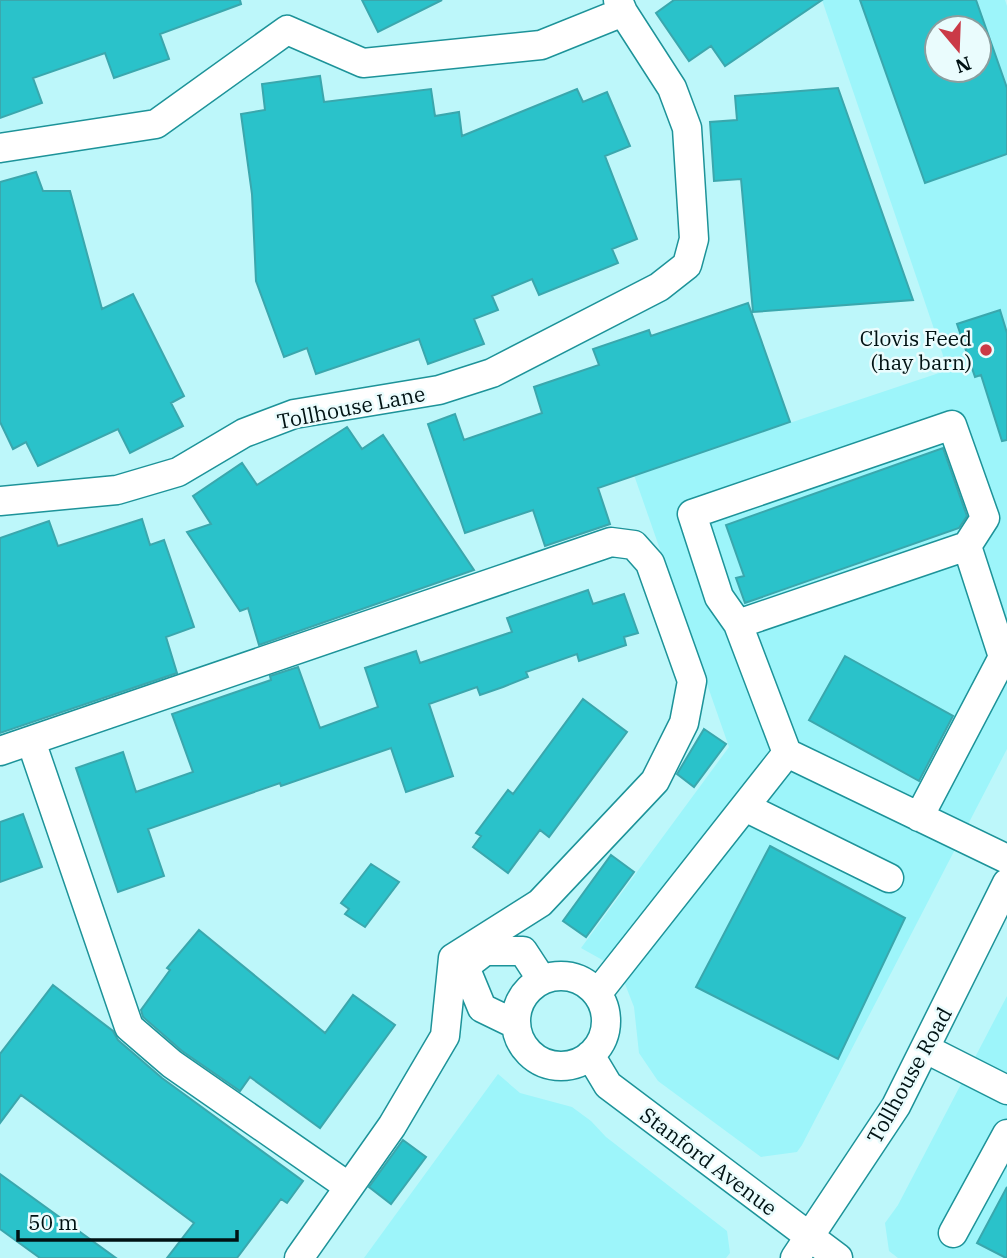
<svg xmlns="http://www.w3.org/2000/svg" width="1007" height="1258" viewBox="0 0 1007 1258" font-family="'IBM Plex Serif',serif">
	<rect width="100%" height="100%" fill="#bdf7fa"/>
	<path fill="#9df5fa" fill-rule="evenodd" d="M 822,0 L 1005,0 L 1007,6 L 1007,749 L 802,1145 L 797,1152 L 761,1157 L 658,1081 L 639,1053 L 634,1007 L 625,984 L 606,962 L 581,948 L 729,747 L 634,475 L 948,370 ZM 937,28 L 979,28 L 979,70 L 937,70 Z
		M 1007,996 L 1007,1258 L 898,1258 L 889,1251 L 885,1223 L 898,1205 Z
		M 498,1074 L 520,1093 L 572,1107 L 591,1121 L 606,1137 L 727,1231 L 730,1253 L 726,1258 L 364,1258 Z"/>
	<path fill="#2ac2ca" stroke="#3aa7ad" stroke-width="2" fill-rule="evenodd" d="M 0,0 L 240,0 L 241,4 L 160,34 L 169,59 L 114,78 L 105,53 L 33,78 L 42,103 L 0,118 Z
		M 362,0 L 442,0 L 378,32 Z
		M 674,0 L 822,0 L 725,66 L 711,46 L 689,61 L 656,13 Z
		M 860,0 L 976,0 L 1007,88 L 1007,154 L 925,183 ZM 937,28 L 979,28 L 979,70 L 937,70 Z
		M 320,76 L 324,102 L 431,89 L 435,116 L 459,112 L 462,136 L 577,89 L 583,102 L 607,92 L 630,146 L 605,156 L 637,239 L 612,249 L 618,263 L 539,295 L 532,279 L 492,296 L 498,310 L 474,319 L 484,344 L 428,364 L 419,339 L 316,374 L 307,348 L 284,357 L 256,281 L 252,194 L 241,114 L 265,110 L 262,84 Z
		M 838,88 L 913,300 L 753,312 L 741,179 L 714,181 L 710,122 L 737,120 L 735,96 Z
		M 36,172 L 43,191 L 70,191 L 102,309 L 133,294 L 184,396 L 171,403 L 183,426 L 130,453 L 118,429 L 38,466 L 26,442 L 13,449 L 0,422 L 0,182 Z
		M 748,303 L 790,422 L 598,488 L 610,524 L 545,546 L 533,510 L 465,533 L 428,424 L 455,414 L 464,440 L 542,413 L 534,387 L 599,365 L 593,349 L 649,330 L 651,336 Z
		M 1000,310 L 1007,333 L 1007,440 L 1002,441 L 981,375 L 975,377 L 957,324 Z
		M 347,427 L 362,449 L 383,435 L 474,570 L 259,645 L 248,608 L 240,611 L 187,532 L 211,524 L 193,496 L 242,463 L 257,485 Z
		M 943,448 L 967,516 L 959,528 L 745,603 L 736,578 L 744,576 L 726,525 Z
		M 142,519 L 150,545 L 164,540 L 194,627 L 166,637 L 177,673 L 0,733 L 0,538 L 49,521 L 58,546 Z
		M 588,590 L 593,604 L 624,594 L 638,633 L 624,637 L 626,645 L 579,661 L 577,654 L 526,672 L 528,677 L 503,687 L 480,695 L 477,687 L 429,704 L 453,776 L 406,792 L 391,748 L 281,786 L 280,783 L 148,829 L 164,876 L 118,892 L 76,768 L 123,752 L 136,792 L 193,772 L 172,714 L 271,680 L 270,676 L 298,667 L 320,728 L 378,707 L 365,668 L 416,651 L 420,663 L 512,632 L 507,618 Z
		M 845,656 L 953,716 L 919,781 L 809,720 Z
		M 583,699 L 627,732 L 549,837 L 540,830 L 508,873 L 473,847 L 481,836 L 476,833 L 508,790 L 513,794 Z
		M 704,729 L 726,744 L 694,787 L 677,774 Z
		M 23,814 L 42,867 L 0,882 L 0,822 Z
		M 770,846 L 905,918 L 838,1059 L 696,987 Z
		M 611,855 L 634,872 L 586,937 L 563,921 Z
		M 371,864 L 399,882 L 365,927 L 345,914 L 349,909 L 341,903 Z
		M 199,930 L 325,1033 L 353,995 L 395,1025 L 320,1128 L 250,1077 L 240,1091 L 182,1051 L 143,1017 L 141,1010 L 170,970 L 167,968 Z
		M 53,985 L 113,1031 L 118,1040 L 162,1078 L 303,1181 L 287,1203 L 281,1199 L 237,1258 L 167,1258 L 194,1223 L 21,1095 L 0,1123 L 0,1054 Z
		M 403,1140 L 426,1157 L 391,1204 L 369,1187 Z
		M 0,1174 L 116,1258 L 40,1258 L 0,1229 Z
		M 1007,1187 L 1007,1258 L 1006,1258 L 977,1243 Z"/>
	<g fill="none" stroke-linecap="round" stroke-linejoin="round">
		<g stroke="#1d9399" stroke-width="31">
			<path id="minor" d="M 0,148 L 156,124 L 287,30 L 363,63 L 541,45 L 623,12
				M 0,501 L 117,490 L 178,472 L 244,433 L 294,414 L 439,390 L 492,373 L 659,287 L 687,265 L 694,239 L 687,128 L 672,88 L 623,12 L 618,0
				M 738,624 L 719,597 L 692,514 L 952,425 L 985,518 L 967,546
				M 31,741 L 129,1027 L 172,1064 L 349,1187
				M 0,751 L 611,542 L 634,545 L 650,563 L 692,681 L 684,723 L 655,781 L 540,903 L 453,958
				M 745,807 L 889,878
				M 919,817 L 1003,657 L 967,546 L 738,624 L 787,753 L 1007,859
				M 467,965 L 485,951 L 523,951 L 542,980
				M516 1021a45 45 0 1 1 90 0a45 45 0 1 1-90 0Z
				M 597,994 L 787,753
				M 926,1049 L 1007,1090
				M 590,1055 L 608,1085 L 838,1258
				M 953,1233 L 1007,1134
				M 299,1258 L 392,1126 L 445,1036 L 453,958 L 465,967 L 482,1008 L 515,1024
				M 795,1258 L 896,1106 L 1007,883"/>
		</g>
		<use href="#minor" stroke="#fff" stroke-width="28"/>
	</g>
	<circle fill="#ca3a47" stroke="#eafcfd" stroke-width="2.5" cx="986" cy="350" r="7"/>
	<g text-anchor="middle" dominant-baseline="central" stroke-width="5" stroke-linejoin="round" paint-order="stroke">
		<g font-size="21" fill="#001213" stroke="#eafcfd" text-anchor="end">
			<text x="972" y="338">Clovis Feed<tspan x="972" dy="24">(hay barn)</tspan></text>
		</g>
		<g font-size="21" fill="#001213" stroke="#eafcfd">
			<text transform="translate(351 407) rotate(-11)">Tollhouse Lane</text>
			<text transform="translate(909 1075) rotate(-61)">Tollhouse Road</text>
			<text transform="translate(709 1161) rotate(37)">Stanford Avenue</text>
		</g>
	</g>
	<g transform="translate(958 49) rotate(161)"><circle r="33" fill="#eafcfd" stroke="#8c9e9f" stroke-width="2"/>
	<path d="M0-5L12 26L0 18L-12 26Z" fill="#ca3a47"/>
	<text y="-10" font-size="19" font-weight="bold" text-anchor="middle" fill="#001213">N</text>
	</g>
	<path d="M18 1230v10h219v-10" fill="none" stroke="#001213" stroke-width="3.5"/>
	<text x="28" y="1230" font-size="21" fill="#001213" stroke="#eafcfd" stroke-width="5" paint-order="stroke">50 m</text>
</svg>
